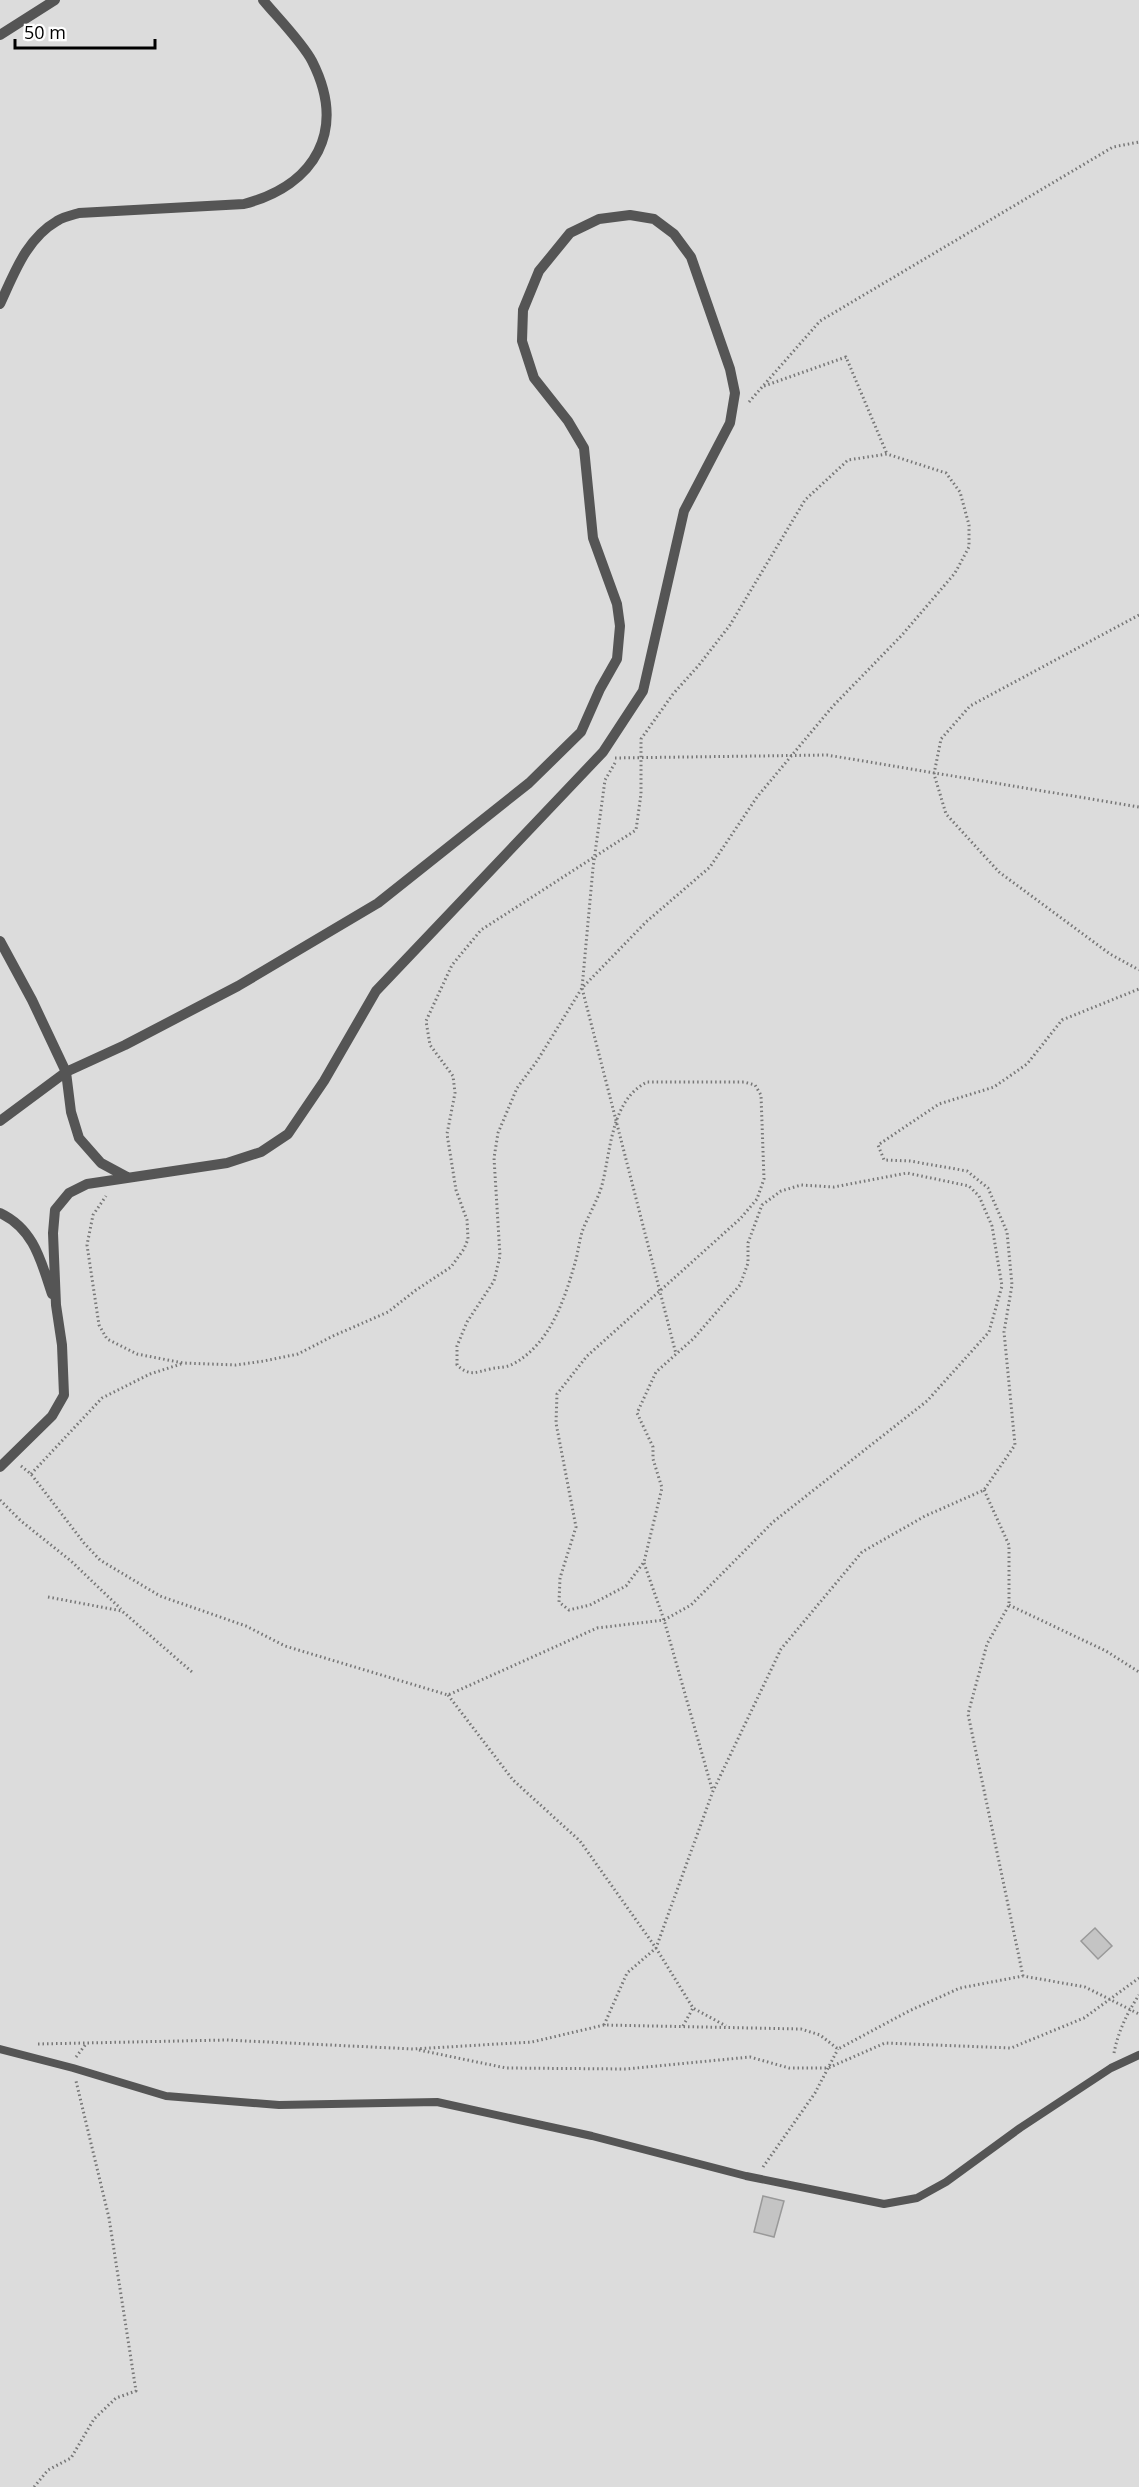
<svg xmlns="http://www.w3.org/2000/svg" width="1139" height="2487" viewBox="0 0 1139 2487" font-family="'Open Sans',sans-serif">
	<rect width="100%" height="100%" fill="#fff"/>
	<path fill="#dcdcdc" d="M 0,0 L 1139,0 L 1139,2487 L 0,2487 Z"/>
	<path fill="#c4c4c4" stroke="#999" stroke-width="1.5" d="M 1095,1928 L 1112,1946 L 1098,1959 L 1081,1941 Z
		M 763,2196 L 784,2201 L 774,2237 L 754,2232 Z"/>
	<g fill="none" stroke-linecap="round" stroke-linejoin="round">
		<path stroke="#777" stroke-width="3" stroke-dasharray="1.5 3" stroke-linecap="butt" d="M 764,386 L 846,357 L 887,454
			M 749,402 L 820,321 L 1113,147 L 1139,142
			M 1139,615 L 970,706 L 941,739 L 934,774 L 946,814 L 999,872 L 1110,954 L 1139,970
			M 615,758 L 827,755 L 1139,807
			M 615,763 L 605,780 L 593,868 L 582,988 L 676,1354
			M 21,1466 L 31,1474 L 84,1543 L 100,1560 L 160,1596 L 246,1626 L 285,1646 L 448,1695 L 597,1628 L 664,1620 L 691,1605 L 773,1522 L 927,1401 L 989,1332 L 1002,1286 L 992,1226 L 979,1196 L 969,1186 L 907,1173 L 834,1187 L 801,1185 L 781,1191 L 762,1205 L 748,1243 L 748,1263 L 740,1285 L 694,1338 L 656,1372 L 637,1413 L 653,1447 L 653,1459 L 662,1488 L 644,1562 L 626,1586 L 590,1605 L 569,1610 L 559,1602 L 560,1578 L 576,1527 L 556,1423 L 557,1394 L 587,1356 L 740,1219 L 757,1199 L 764,1179 L 761,1095 L 755,1085 L 744,1082 L 647,1082 C 612,1100 611,1147 603,1181 C 599,1199 588,1215 582,1232 C 579,1242 578,1253 575,1263 C 564,1301 550,1344 513,1364 C 506,1368 498,1367 490,1369 C 476,1372 470,1377 457,1365 L 457,1346 L 467,1322 L 494,1281 L 500,1256 L 494,1158 L 498,1133 L 517,1088 L 537,1061 L 582,988 L 646,922 L 710,867 L 757,797 L 833,706 L 902,635 L 955,573 L 969,547 L 969,525 L 960,492 L 946,473 L 887,454 L 848,460 L 805,500 L 730,625 L 699,665 L 673,694 L 641,739 L 641,794 L 636,830 L 481,930 L 452,965 L 426,1021 L 430,1045 L 453,1076 L 455,1093 L 447,1134 L 456,1190 L 467,1220 L 468,1239 L 464,1249 L 451,1267 L 416,1290 L 388,1312 L 333,1336 L 298,1354 L 264,1361 L 236,1365 L 183,1363 L 137,1354 L 107,1339 L 99,1325 L 87,1245 L 93,1215 L 106,1196
			M 31,1474 L 102,1398 L 150,1374 L 181,1364
			M 984,1490 L 1009,1545 L 1009,1605 L 987,1644 L 968,1714 L 1023,1976
			M 0,1500 L 21,1521 L 71,1561 L 121,1609
			M 644,1563 L 664,1620 L 712,1789
			M 48,1597 L 122,1611 L 192,1672
			M 1009,1605 L 1106,1651 L 1139,1672
			M 448,1695 L 513,1780 L 580,1841 L 656,1948 L 693,2008 L 726,2026
			M 604,2025 L 627,1973 L 656,1948 L 713,1791 L 781,1649 L 862,1552 L 925,1516 L 984,1490 L 1015,1445 L 1004,1332 L 1012,1285 L 1007,1232 L 988,1188 L 967,1171 L 910,1161 L 884,1160 L 878,1145 L 939,1104 L 994,1087 L 1027,1064 L 1062,1020 L 1139,989
			M 683,2026 L 693,2008
			M 38,2044 L 226,2040 L 413,2049 L 532,2042 L 604,2025 L 801,2029 L 820,2035 L 838,2049 L 909,2011 L 960,1988 L 1023,1976 L 1085,1987 L 1139,2014
			M 419,2050 L 506,2068 L 626,2069 L 750,2057 L 789,2068 L 828,2068 L 885,2043 L 1011,2048 L 1084,2018 L 1139,1978
			M 1114,2053 C 1118,2032 1127,2013 1139,1995
			M 76,2057 L 86,2044
			M 763,2167 L 815,2093 L 838,2049
			M 34,2487 L 48,2470 L 71,2458 L 94,2419 L 116,2398 L 136,2391 L 109,2218 L 76,2081"/>
		<path stroke="#555" stroke-width="8" d="M 0,2049 L 73,2068 L 166,2096 L 279,2105 L 437,2102 L 592,2136 L 746,2176 L 884,2204 L 917,2198 L 946,2182 L 1020,2128 L 1111,2068 L 1139,2055"/>
		<path stroke="#555" stroke-width="10" d="M 0,35 L 55,0
			M 0,304 C 14,274 26,239 57,221 C 63,217 72,215 79,213 L 244,204 C 316,185 347,130 312,61 C 302,42 277,17 263,0
			M 0,941 L 32,1000 L 66,1072 L 71,1112 L 79,1138 L 101,1163 L 127,1177
			M 0,1121 L 66,1072 L 125,1045 L 238,986 L 378,903 L 529,783 L 581,732 L 600,689 L 617,659 L 620,626 L 617,604 L 593,538 L 584,448 L 568,421 L 534,378 L 522,341 L 523,310 L 539,271 L 570,233 L 599,219 L 630,215 L 654,219 L 674,234 L 691,257 L 730,369 L 735,393 L 730,423 L 684,511 L 643,691 L 603,752 L 376,991 L 324,1081 L 288,1134 L 261,1152 L 227,1163 L 87,1184 L 69,1193 L 55,1210 L 53,1233 L 56,1305 L 62,1345 L 64,1395 L 52,1416 L 0,1467
			M 0,1213 C 34,1229 41,1261 52,1294"/>
	</g>
	<path d="M15 39v9h140v-9" fill="none" stroke="#000000" stroke-width="3"/>
	<text x="24" y="39" font-size="18" fill="#000000" stroke="#ffffff" stroke-width="4.5" paint-order="stroke">50 m</text>
</svg>
